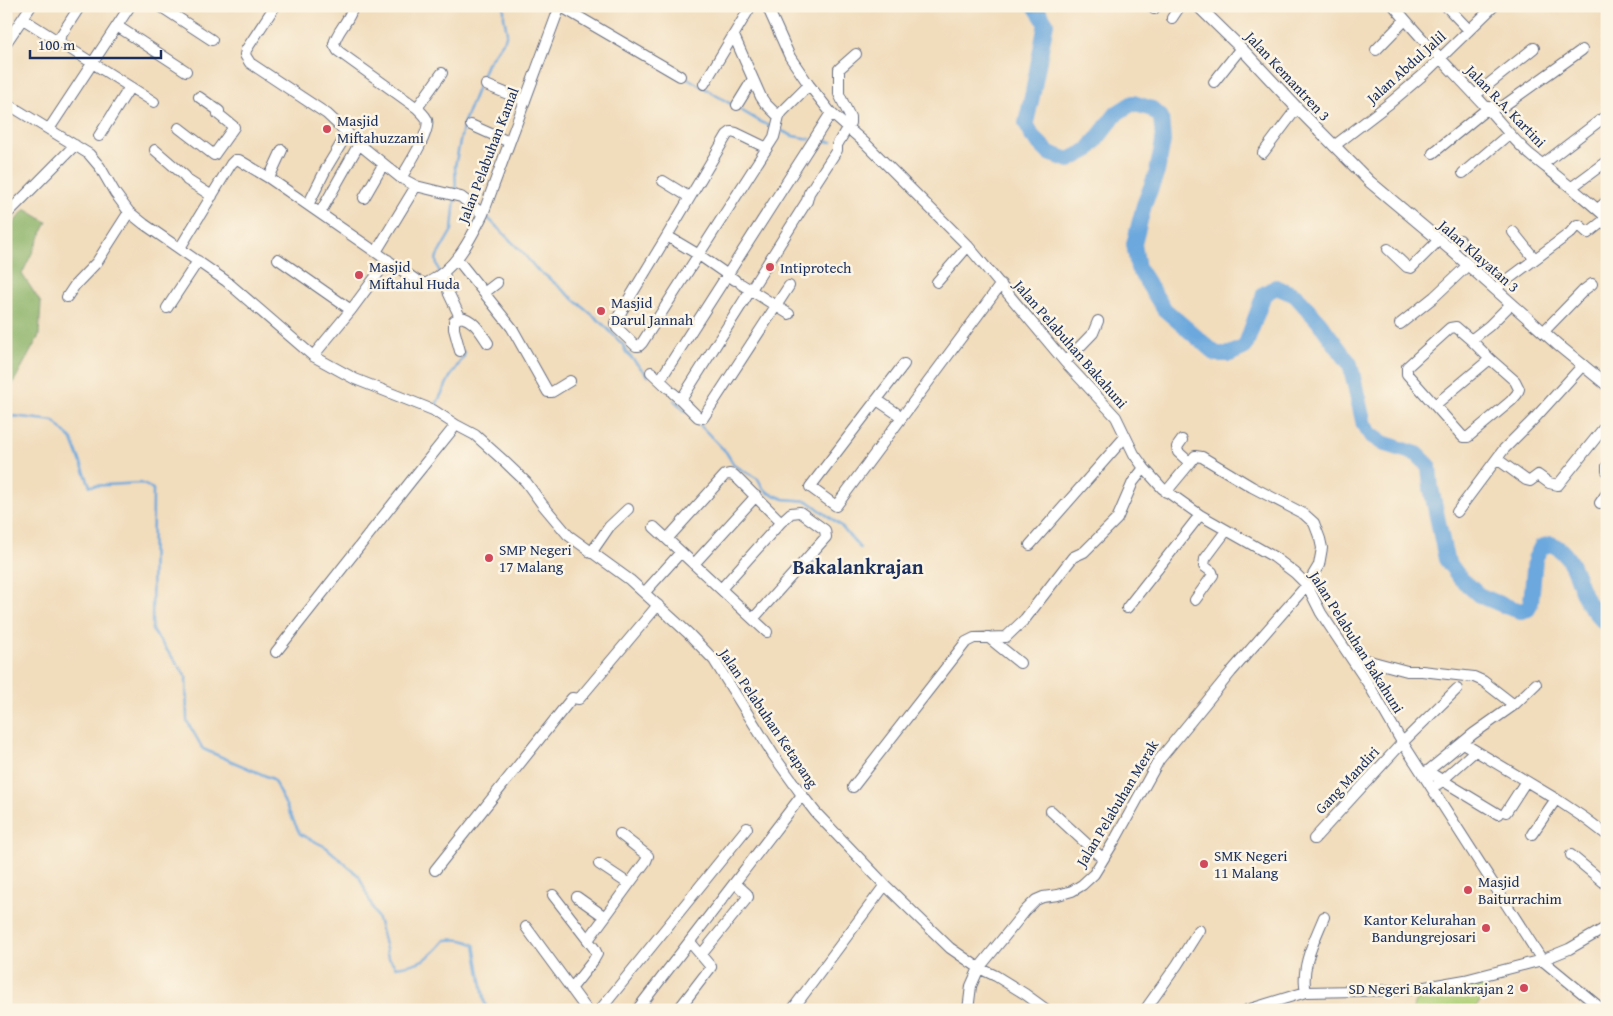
<svg xmlns="http://www.w3.org/2000/svg" width="1613" height="1016" viewBox="0 0 1613 1016" font-family="'Gentium Book Plus',serif">
	<rect width="100%" height="100%" fill="#fcf5e5"/>
	<filter id="ink" filterUnits="userSpaceOnUse"><feTurbulence type="fractalNoise" baseFrequency=".02" numOctaves="2"/><feDisplacementMap in="SourceGraphic" scale="10" xChannelSelector="R" yChannelSelector="G"/><feConvolveMatrix kernelMatrix="1 2 1 2 8 2 1 2 1" color-interpolation-filters="sRGB"/></filter>
	<filter id="wash" filterUnits="userSpaceOnUse"><feTurbulence type="fractalNoise" baseFrequency=".0096" numOctaves="4" result="noise"/><feDisplacementMap in="SourceGraphic" scale="20" xChannelSelector="R" yChannelSelector="G"/><feGaussianBlur stdDeviation="1.12" result="paint"/><feColorMatrix in="noise" values="0 0 0 0 0 0 0 0 0 0 0 0 0 0 0 0 0 1.4 0 .05"/><feComposite in="paint" operator="in"/></filter>
	<g filter="url(#wash)">
		<rect width="100%" height="100%" fill="#f1dcbb"/>
		<path fill="#afcf76" stroke="#657f6a" d="M 1482,982 L 1485,994 L 1474,1010 L 1412,1010 L 1420,994 Z"/>
		<path fill="#8bb267" stroke="#537062" d="M 25,209 L 47,222 L 22,274 L 41,303 L 39,336 L 6,396 L 6,232 Z"/>
		<g fill="none" stroke-linecap="round" stroke-linejoin="round">
			<path stroke="#6ca8dd" stroke-width="2.5" d="M 684,76 L 759,121 L 773,128
				M 782,131 L 793,136 L 810,139
				M 818,140 L 832,142
				M 456,192 L 455,166 L 464,122 L 487,64 L 505,39 L 507,32 L 504,17 L 504,6
				M 486,216 L 522,252 L 539,272 L 545,275 L 601,322 L 623,345 L 626,352 L 648,376
				M 439,271 L 436,261 L 437,256 L 452,230 L 455,197
				M 674,400 L 686,412
				M 436,405 L 450,377 L 464,356 L 464,352
				M 694,419 L 726,452 L 734,465 L 758,479 L 763,488 L 769,493 L 784,499 L 808,501 L 840,525 L 860,548
				M 6,423 L 13,416 L 54,421 L 72,440 L 90,486 L 141,483 L 153,489 L 152,630 L 186,676 L 187,721 L 203,749 L 273,779 L 300,834 L 326,847 L 359,876 L 379,922 L 388,957 L 396,967 C 420,964 430,959 445,940 C 457,939 465,939 475,945 L 486,1010"/>
			<path stroke="#6ca8dd" stroke-width="16" d="M 1035,6 L 1046,23 L 1033,92 L 1026,123 L 1032,136 L 1049,153 L 1069,160 L 1088,150 L 1117,113 L 1133,103 L 1152,109 L 1161,117 L 1163,141 L 1157,172 L 1144,205 L 1134,244 L 1138,268 L 1164,309 L 1216,354 L 1230,354 L 1245,347 L 1264,294 L 1276,287 L 1295,295 L 1319,322 L 1350,364 L 1364,425 L 1371,435 L 1383,443 L 1417,454 L 1429,466 L 1431,488 L 1446,559 L 1460,578 L 1479,595 L 1505,606 L 1521,611 L 1528,609 L 1531,602 L 1535,559 L 1541,547 L 1551,544 C 1575,554 1576,584 1589,605 C 1594,612 1601,619 1607,625"/>
		</g>
	</g>
	<g filter="url(#ink)">
		<g fill="none" stroke-linecap="round" stroke-linejoin="round">
			<g stroke="#666c7f" stroke-width="12">
				<path id="minor" d="M 160,6 L 212,40
					M 275,6 L 246,50 L 245,55 L 250,63 L 327,114 L 359,144 L 401,178 L 416,186 L 461,197 L 483,214
					M 353,6 C 350,21 337,30 334,44 L 338,51 L 417,108 C 420,111 426,116 427,120 C 431,131 407,168 401,178
					M 560,6 L 680,76
					M 767,6 L 790,57 L 809,85 L 831,113 L 865,143 L 968,246 L 1065,362 L 1116,417 L 1134,454 L 1144,468 L 1162,488 L 1200,515 L 1274,557 L 1295,573 L 1307,585 L 1321,613 L 1369,685 L 1399,737 L 1542,960 L 1603,1010
					M 1394,6 C 1422,41 1454,72 1484,105 C 1501,122 1514,142 1533,157 C 1558,177 1583,196 1607,218
					M 1446,6 L 1469,30
					M 1154,9 L 1156,6
					M 1172,18 L 1180,6
					M 23,19 L 154,102
					M 117,26 L 186,71
					M 734,36 L 761,97 L 765,103 L 779,117
					M 58,40 L 80,6
					M 6,43 L 31,6
					M 1376,50 L 1405,20
					M 1214,82 L 1241,48
					M 704,84 L 751,6
					M 486,85 L 525,101
					M 1475,95 L 1534,48
					M 6,103 L 89,154 L 100,167 L 115,193 L 129,212 L 144,224 L 226,281 L 313,356 L 355,379 L 433,410 L 456,425 L 475,435 L 504,461 L 526,482 L 542,504 L 568,535 L 630,580 L 688,633 L 714,660 L 774,756 L 802,795 L 816,813 L 885,885 L 950,948 L 979,968 L 996,976 L 1025,994 L 1047,1010
					M 737,105 L 753,79
					M 417,108 L 442,73
					M 471,125 L 509,142
					M 179,128 L 214,155 L 234,127 L 218,114 L 219,111 L 199,97
					M 49,129 L 130,6
					M 99,136 L 130,87
					M 1334,146 L 1390,103 L 1423,75 L 1494,6
					M 155,150 L 185,176 L 187,180 L 212,196
					M 1263,153 L 1297,108
					M 1433,153 L 1488,108 L 1494,106 L 1502,107 L 1582,50
					M 1543,164 L 1607,115
					M 1463,173 L 1509,134
					M 269,178 L 282,150
					M 663,181 L 689,197
					M 1572,187 L 1607,161
					M 364,198 L 383,165
					M 308,205 L 327,167 L 347,134
					M 1598,209 L 1607,201
					M 320,213 L 359,144
					M 6,215 L 75,145
					M 1513,232 L 1534,258
					M 667,236 L 618,317 L 615,323 L 617,328 L 636,346 L 639,346 L 642,343 L 774,137 L 779,117 L 782,112 L 809,85
					M 180,248 L 231,164 L 235,160 L 239,160 L 269,178 L 416,280 L 425,284 C 455,270 469,242 483,214 L 560,6
					M 1388,249 L 1407,267 L 1411,268 L 1439,240
					M 1450,249 L 1460,240
					M 376,252 L 416,186
					M 278,259 L 351,310
					M 457,259 L 512,328 L 548,392 L 552,392 L 570,381
					M 444,273 L 449,294 L 460,317 C 474,319 481,333 488,343
					M 735,280 L 699,255 L 667,236 L 727,135 L 731,132 L 736,133 L 767,148
					M 937,282 L 968,246
					M 789,286 L 776,306 L 789,314
					M 1495,289 L 1570,233 L 1577,225 L 1579,225 L 1588,233 L 1607,218
					M 484,293 L 497,283
					M 67,297 L 75,285 L 97,262 L 129,212
					M 167,308 L 198,261
					M 1400,324 L 1434,297 L 1468,265
					M 1547,328 L 1584,290 L 1592,284
					M 1471,340 L 1490,359 L 1515,381 L 1519,389 L 1517,394 L 1511,401 L 1468,437 L 1463,437 L 1407,374 L 1407,367 L 1450,328 L 1456,327 L 1471,340 L 1489,326 L 1511,304
					M 460,351 L 454,329 L 454,321 L 460,317
					M 313,356 L 351,310 L 388,260
					M 1065,362 L 1093,333 L 1098,321
					M 904,364 L 810,487 L 836,506 L 1001,284
					M 651,372 L 668,388
					M 660,380 L 831,113
					M 673,393 L 681,400 L 807,201 L 809,193 L 837,150 L 837,145 L 850,123 L 850,117 L 839,94 L 839,69 L 856,54
					M 681,400 L 698,417 L 703,418 L 776,306 L 741,284
					M 877,400 L 902,417
					M 1435,405 L 1490,359
					M 1497,459 L 1526,480 L 1530,481 L 1538,475 L 1549,483 L 1558,485 L 1607,424
					M 1607,466 L 1607,471
					M 1166,492 L 1190,463 L 1178,452 L 1177,447 L 1182,440
					M 1600,503 L 1607,493
					M 1457,512 L 1504,449 L 1534,419 L 1583,365
					M 654,527 L 767,632
					M 667,539 L 725,475 L 729,474 L 734,475 L 781,522 L 791,513 L 800,512 L 825,530 L 826,537 L 753,619
					M 1030,545 L 1125,437
					M 591,553 L 609,527 L 628,509
					M 694,564 L 756,496
					M 721,589 L 781,522
					M 645,592 L 681,552
					M 1195,600 L 1213,575 L 1212,572 L 1204,566 L 1205,559 L 1226,531
					M 1127,608 L 1200,515
					M 988,637 L 1020,663
					M 276,652 L 411,481 L 456,425
					M 1351,656 L 1407,671 L 1422,671 L 1474,677 L 1483,681 L 1514,705
					M 1466,745 L 1556,799 L 1586,819 L 1607,835
					M 1427,771 L 1498,814
					M 1423,775 L 1473,734 L 1514,705 L 1536,684
					M 1438,784 L 1475,751
					M 853,787 L 966,642 L 974,638 L 1006,637 L 1025,619 L 1073,557 L 1084,552 L 1117,519 L 1133,482 L 1144,468
					M 1051,811 L 1103,859
					M 1506,812 L 1526,781
					M 1532,834 L 1556,799
					M 1314,839 L 1403,742 L 1457,689
					M 1571,855 L 1607,885
					M 599,864 L 629,884
					M 435,870 L 572,698 L 579,699 L 658,605
					M 553,895 L 594,948 L 597,954 L 593,961 L 571,989
					M 577,897 L 605,917
					M 526,927 L 587,1010
					M 588,940 L 646,861 L 648,856 L 620,834
					M 701,955 L 748,897 L 747,894 L 735,883
					M 1306,992 C 1300,967 1315,939 1324,917
					M 600,1010 L 747,828
					M 637,1010 L 802,795
					M 678,1010 L 711,967 L 690,942
					M 792,1010 L 885,885
					M 968,1010 L 971,986 L 979,968 L 1026,910 L 1036,900 L 1043,897 L 1058,895 L 1072,891 L 1082,885 L 1094,874 L 1116,838 L 1159,760 L 1231,672 L 1307,585 L 1319,565 L 1322,548 L 1320,539 L 1314,523 L 1304,514 L 1252,487 L 1202,457 L 1195,456 L 1190,463
					M 1145,1010 L 1177,965 L 1199,930
					M 1247,1010 L 1306,992 L 1408,990 L 1465,980 L 1542,960 L 1569,949 L 1607,927"/>
			</g>
			<g stroke="#666c7f" stroke-width="13">
				<path id="tertiary" d="M 1198,6 L 1241,48 L 1297,108 L 1370,182 L 1450,249 L 1558,345 L 1607,385"/>
			</g>
			<use href="#minor" stroke="#fff" stroke-width="10"/>
			<use href="#tertiary" stroke="#fff" stroke-width="11"/>
		</g>
	</g>
	<g fill="#d1495b" stroke="#fcf5e5" stroke-width="2">
		<circle cx="327" cy="129" r="5"/>
		<circle cx="770" cy="267" r="5"/>
		<circle cx="359" cy="275" r="5"/>
		<circle cx="601" cy="311" r="5"/>
		<circle cx="489" cy="558" r="5"/>
		<circle cx="1204" cy="864" r="5"/>
		<circle cx="1468" cy="890" r="5"/>
		<circle cx="1486" cy="928" r="5"/>
		<circle cx="1524" cy="988" r="5"/>
	</g>
	<g text-anchor="middle" dominant-baseline="central" stroke-width="5" stroke-linejoin="round" paint-order="stroke">
		<g font-size="15" fill="#1b2f5e" stroke="#fcf5e5">
			<text transform="translate(1406 67) rotate(-42)">Jalan Abdul Jalil</text>
			<text transform="translate(1288 76) rotate(47)">Jalan Kemantren 3</text>
			<text transform="translate(1506 106) rotate(46)">Jalan R.A. Kartini</text>
			<text transform="translate(488 155) rotate(-69)">Jalan Pelabuhan Kamal</text>
			<text transform="translate(1479 256) rotate(41)">Jalan Klayatan 3</text>
			<text transform="translate(1071 344) rotate(49)">Jalan Pelabuhan Bakahuni</text>
			<text transform="translate(1357 642) rotate(58)">Jalan Pelabuhan Bakahuni</text>
			<text transform="translate(769 718) rotate(56)">Jalan Pelabuhan Ketapang</text>
			<text transform="translate(1347 780) rotate(-47)">Gang Mandiri</text>
			<text transform="translate(1117 803) rotate(-59)">Jalan Pelabuhan Merak</text>
		</g>
		<g font-size="15" fill="#1b2f5e" stroke="#fcf5e5" text-anchor="start">
			<text x="337" y="120">Masjid<tspan x="337" dy="17">Miftahuzzami</tspan></text>
			<text x="369" y="266">Masjid<tspan x="369" dy="17">Miftahul Huda</tspan></text>
			<text x="780" y="267">Intiprotech</text>
			<text x="611" y="302">Masjid<tspan x="611" dy="17">Darul Jannah</tspan></text>
			<text x="499" y="549">SMP Negeri<tspan x="499" dy="17">17 Malang</tspan></text>
			<text x="1214" y="855">SMK Negeri<tspan x="1214" dy="17">11 Malang</tspan></text>
			<text x="1478" y="881">Masjid<tspan x="1478" dy="17">Baiturrachim</tspan></text>
			<text x="1476" y="919" text-anchor="end">Kantor Kelurahan<tspan x="1476" dy="17">Bandungrejosari</tspan></text>
			<text x="1514" y="988" text-anchor="end">SD Negeri Bakalankrajan 2</text>
		</g>
		<g font-size="20" font-weight="bold" fill="#1b2f5e" stroke="#fcf5e5">
			<text x="858" y="566">Bakalankrajan</text>
		</g>
	</g>
	<rect width="1613" height="1016" fill="none" stroke="#fcf5e5" stroke-width="25"/>
	<path d="M30 50v8h131v-8" fill="none" stroke="#1b2f5e" stroke-width="2.5"/>
	<text x="38" y="50" font-size="15" fill="#1b2f5e" stroke="#fcf5e5" stroke-width="4" paint-order="stroke">100 m</text>
</svg>
